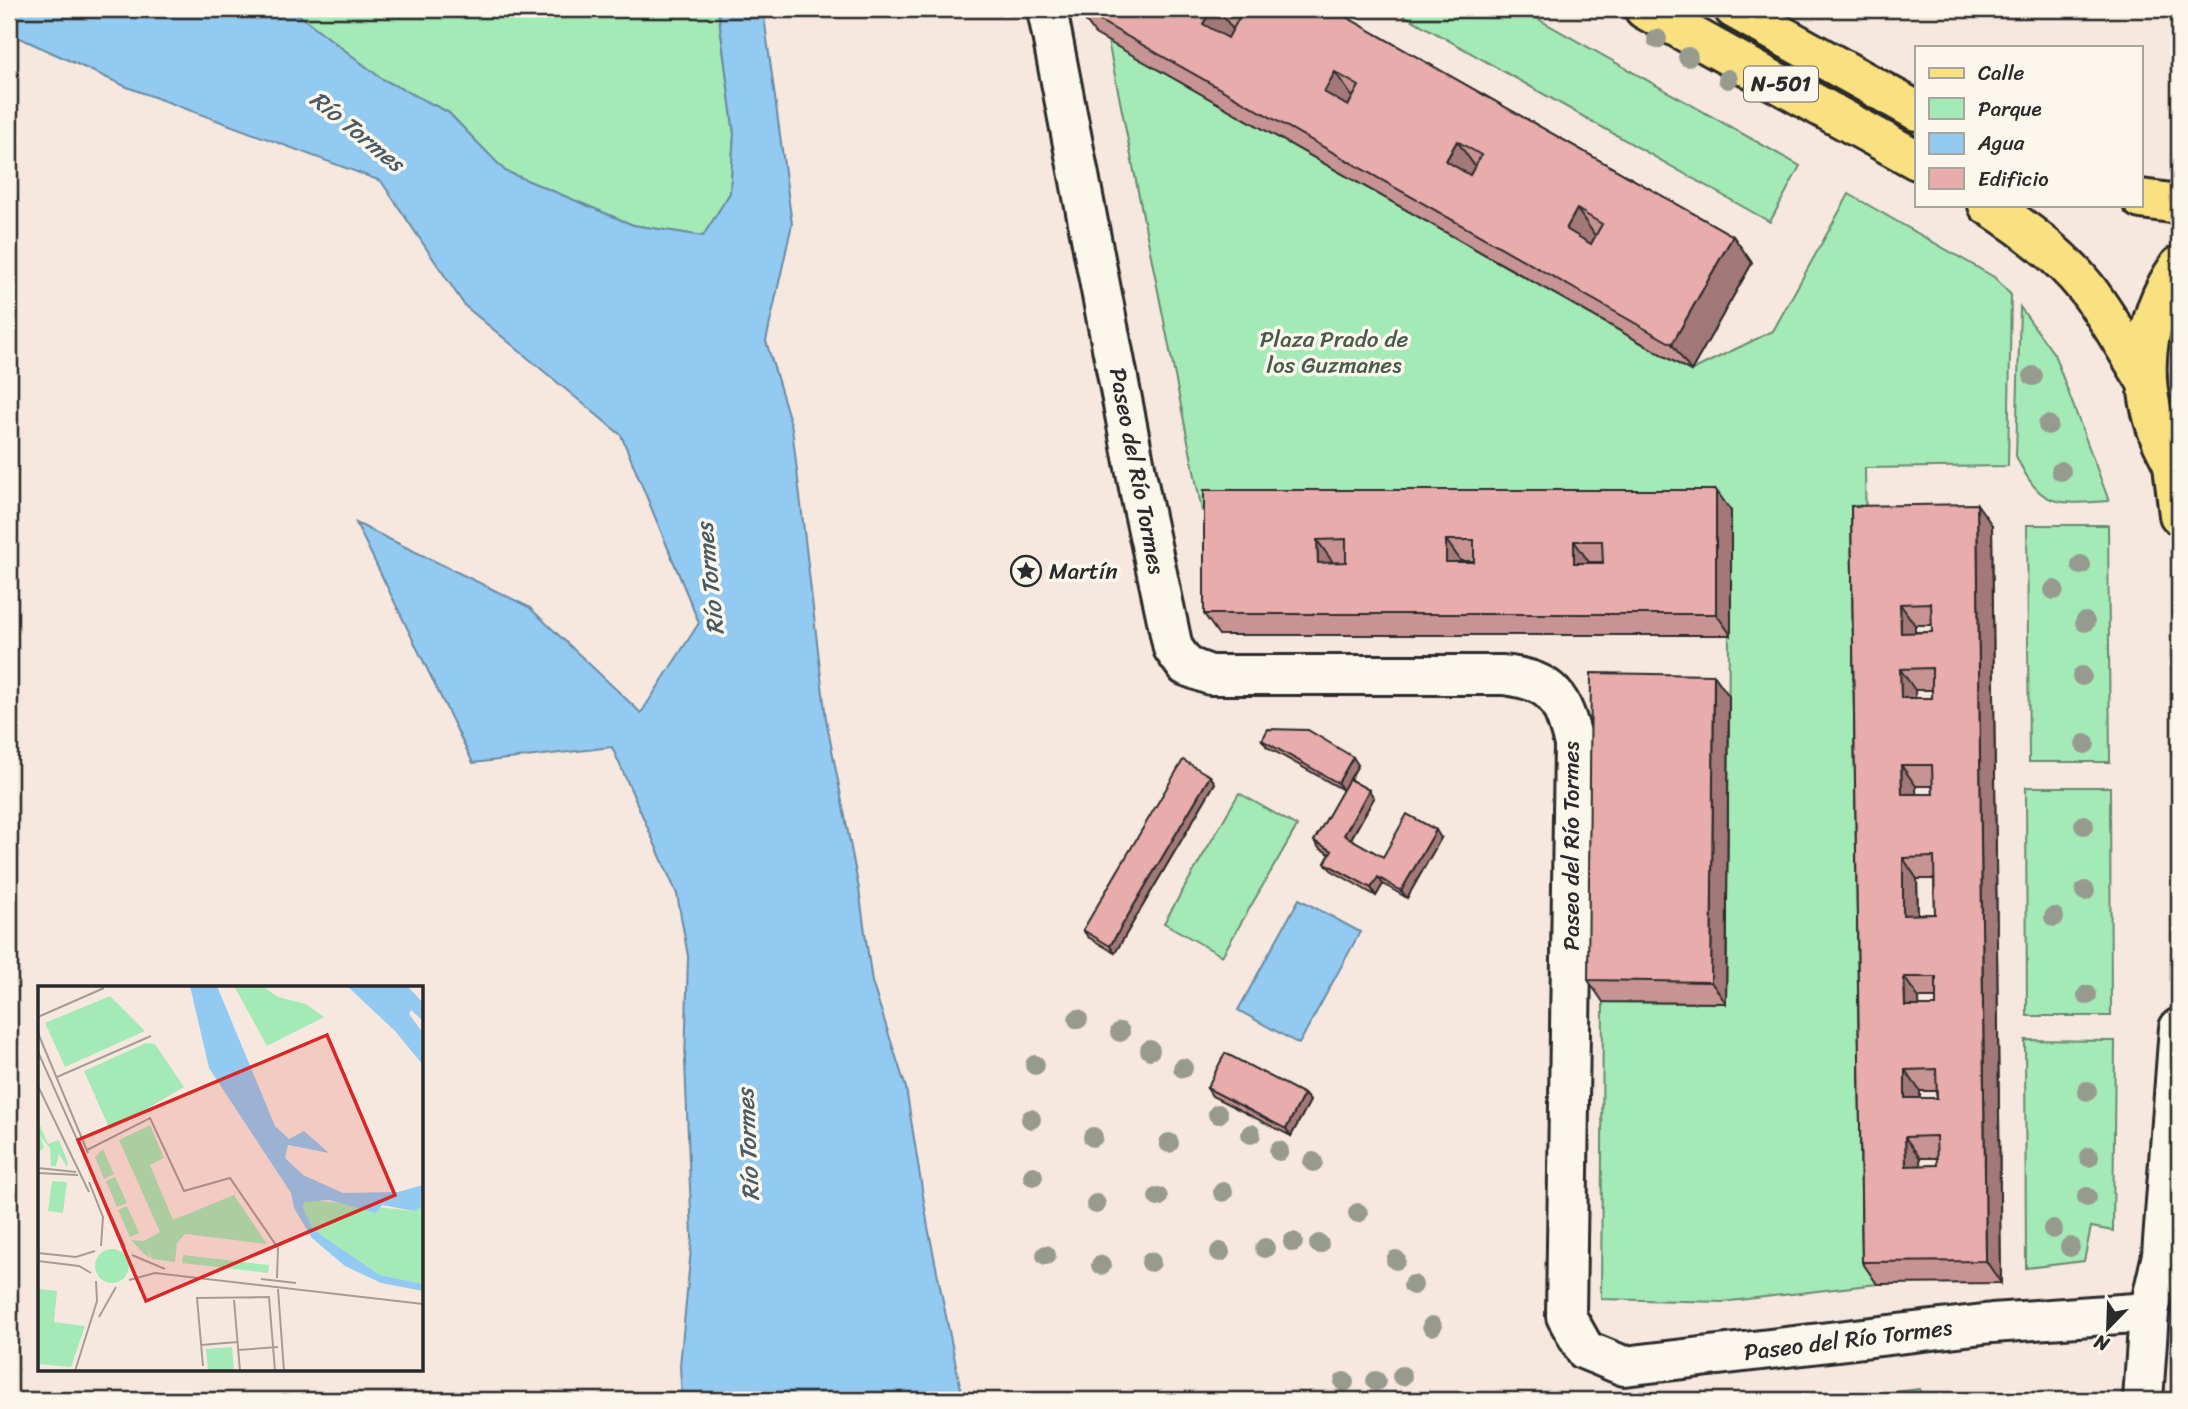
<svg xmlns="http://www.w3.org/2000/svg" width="2188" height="1409" viewBox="0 0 2188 1409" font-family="Sriracha,sans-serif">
	<rect width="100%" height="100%" fill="#f7e8df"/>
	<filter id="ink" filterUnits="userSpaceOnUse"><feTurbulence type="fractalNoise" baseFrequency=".0143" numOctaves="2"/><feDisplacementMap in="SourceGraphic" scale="14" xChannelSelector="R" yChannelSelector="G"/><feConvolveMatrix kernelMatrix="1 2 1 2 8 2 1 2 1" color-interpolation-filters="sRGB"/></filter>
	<g filter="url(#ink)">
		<path fill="#a4eab6" stroke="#688a70" stroke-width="2" d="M 291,9 L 718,9 L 734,134 L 730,193 L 703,236 L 633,225 L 505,171 L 448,112 L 382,79 Z
			M 1393,9 L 1520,9 L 1800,166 L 1770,222 Z
			M 1108,41 L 1690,371 L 1773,331 L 1849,194 L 1994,277 L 2011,295 L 2008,466 L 1865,468 L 1877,1284 L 1722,1302 L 1601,1299 L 1603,1002 L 1726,1003 L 1730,511 L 1202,511 Z
			M 2020,307 L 2054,354 L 2109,501 C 2056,504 2041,509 2016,456 Z
			M 2027,525 L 2108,525 L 2110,762 L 2029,762 Z
			M 2026,787 L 2110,787 L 2111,1016 L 2027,1016 Z
			M 1239,793 L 1297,826 L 1222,956 L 1164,923 Z
			M 2025,1040 L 2115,1041 L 2113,1231 L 2091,1227 L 2084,1261 L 2026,1268 Z
			M 1920,1389 L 1920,1400 L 1831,1400 Z"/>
		<path fill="#92caf1" stroke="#698aa2" stroke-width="2" d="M 9,9 L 291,9 L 382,79 L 448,112 L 505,171 L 633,225 L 703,236 L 730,193 L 734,134 L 718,9 L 763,9 L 792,224 L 766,341 L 792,428 L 826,719 L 859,889 L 872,982 L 906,1088 L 928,1227 L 963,1400 L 682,1400 L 680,1366 L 692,1238 L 685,1061 L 688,956 L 677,894 L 612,747 L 473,763 L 356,523 L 529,607 L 641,713 L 699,623 L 621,435 L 465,306 L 381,181 L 127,87 L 9,33 Z
			M 1299,899 L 1360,932 L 1299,1044 L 1238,1010 Z"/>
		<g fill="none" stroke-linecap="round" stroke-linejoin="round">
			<g stroke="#2b2b2b" stroke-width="44">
				<path id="minor" d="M 1047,9 L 1141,498 L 1173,648 L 1186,666 L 1210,675 L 1503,675 C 1554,681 1561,696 1574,744 L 1566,1316 L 1585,1350 L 1624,1366 L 1992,1323 L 2149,1312
					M 2143,1400 L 2149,1312 L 2162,1255 L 2179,1028"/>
			</g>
			<g stroke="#2b2b2b" stroke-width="44">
				<path id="major" d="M 2173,465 L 2179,515"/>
			</g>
			<g stroke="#2b2b2b" stroke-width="44">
				<path id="highway" d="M 1644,9 L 1917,160
					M 1734,9 L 1917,111
					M 2141,199 L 2179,204
					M 1988,205 C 2024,228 2061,256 2087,289 C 2109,318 2127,351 2146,381
					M 2179,266 C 2142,318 2137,387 2163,444 C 2168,454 2172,464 2179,472"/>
			</g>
			<use href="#minor" stroke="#fbf7ec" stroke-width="38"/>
			<use href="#major" stroke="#f9e181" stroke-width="38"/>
			<use href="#highway" stroke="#f9e181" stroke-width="38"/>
		</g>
		<g fill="#979a8f">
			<circle cx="1657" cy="39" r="10"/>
			<circle cx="1688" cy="57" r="10"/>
			<circle cx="1728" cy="79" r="10"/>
			<circle cx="2033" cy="376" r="10"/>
			<circle cx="2048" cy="425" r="10"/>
			<circle cx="2061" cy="471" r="10"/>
			<circle cx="2081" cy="565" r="10"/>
			<circle cx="2054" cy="590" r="10"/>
			<circle cx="2085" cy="622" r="10"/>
			<circle cx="2082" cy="676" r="10"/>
			<circle cx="2085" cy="744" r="10"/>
			<circle cx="2084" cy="825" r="10"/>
			<circle cx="2085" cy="891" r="10"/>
			<circle cx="2054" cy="917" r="10"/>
			<circle cx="2087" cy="995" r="10"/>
			<circle cx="1078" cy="1019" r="10"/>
			<circle cx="1120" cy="1032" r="10"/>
			<circle cx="1150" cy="1050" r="10"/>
			<circle cx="1035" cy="1065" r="10"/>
			<circle cx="1183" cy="1068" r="10"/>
			<circle cx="2087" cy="1091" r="10"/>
			<circle cx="1218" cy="1114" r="10"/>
			<circle cx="1031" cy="1119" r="10"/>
			<circle cx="1251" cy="1134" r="10"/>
			<circle cx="1093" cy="1137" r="10"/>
			<circle cx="1169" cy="1143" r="10"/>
			<circle cx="1279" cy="1151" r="10"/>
			<circle cx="2089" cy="1157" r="10"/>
			<circle cx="1313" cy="1162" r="10"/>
			<circle cx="1033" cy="1176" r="10"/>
			<circle cx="1223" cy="1192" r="10"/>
			<circle cx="1158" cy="1197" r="10"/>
			<circle cx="2087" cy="1197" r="10"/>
			<circle cx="1096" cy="1204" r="10"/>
			<circle cx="1358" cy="1213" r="10"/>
			<circle cx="2053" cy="1229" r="10"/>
			<circle cx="1293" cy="1242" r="10"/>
			<circle cx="1319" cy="1244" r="10"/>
			<circle cx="2070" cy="1247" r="10"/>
			<circle cx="1265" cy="1248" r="10"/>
			<circle cx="1220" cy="1252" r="10"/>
			<circle cx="1046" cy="1255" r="10"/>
			<circle cx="1396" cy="1260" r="10"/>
			<circle cx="1151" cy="1262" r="10"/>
			<circle cx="1101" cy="1265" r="10"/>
			<circle cx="1413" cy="1285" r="10"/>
			<circle cx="1432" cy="1326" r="10"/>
			<circle cx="1402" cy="1376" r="10"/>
			<circle cx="1376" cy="1381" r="10"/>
			<circle cx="1344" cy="1382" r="10"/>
		</g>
		<path fill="#c79493" stroke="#2b2b2b" stroke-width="2" fill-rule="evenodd" d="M 1077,9 L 1332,9 L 1733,236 L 1752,263 L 1691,371 L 1095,34 Z
			M 1204,490 L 1731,511 L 1731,635 L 1219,635 L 1204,614 ZM 1461,561 L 1474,561 L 1474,562 L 1461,562 ZM 1589,562 L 1603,562 L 1603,563 L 1589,563 Z
			M 1851,506 L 1992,525 L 2001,1283 L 1877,1284 L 1862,1262 ZM 1915,625 L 1932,625 L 1932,632 L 1915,632 ZM 1915,690 L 1932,690 L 1932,698 L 1915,698 ZM 1916,786 L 1932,786 L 1933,794 L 1916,794 ZM 1917,879 L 1934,879 L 1935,914 L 1918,914 ZM 1919,998 L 1936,998 L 1936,1006 L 1919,1006 ZM 1920,1091 L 1936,1091 L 1937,1098 L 1920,1098 ZM 1920,1158 L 1937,1158 L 1937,1165 L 1920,1166 Z
			M 1729,696 L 1726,1003 L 1603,1002 L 1588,980 Z
			M 1262,740 L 1358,765 L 1350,779 L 1374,798 L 1351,839 L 1383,857 L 1441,838 L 1407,898 L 1383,884 L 1376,896 L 1331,870 L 1325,863 L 1330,854 L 1319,848 L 1314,841 L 1343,790 L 1267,747 Z
			M 1210,776 L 1215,783 L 1115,953 L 1088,937 L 1083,930 Z
			M 1207,1088 L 1304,1094 L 1310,1101 L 1291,1136 L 1212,1096 Z"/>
		<path fill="#a27878" stroke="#2b2b2b" stroke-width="2" d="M 1212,9 L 1218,9 L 1234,31 L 1222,51 L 1203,24 Z
			M 1335,72 L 1354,99 L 1343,119 L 1324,92 Z
			M 1457,141 L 1476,168 L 1465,188 L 1446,161 Z
			M 1577,209 L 1596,237 L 1585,257 L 1566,229 Z
			M 1733,236 L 1752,263 L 1691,371 L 1672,344 Z
			M 1716,490 L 1731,511 L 1731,635 L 1716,614 Z
			M 1977,504 L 1992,525 L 2001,1283 L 1986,1261 Z
			M 1317,540 L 1332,561 L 1333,584 L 1318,563 Z
			M 1446,540 L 1461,561 L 1461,584 L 1446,562 Z
			M 1574,541 L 1589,562 L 1589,585 L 1574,563 Z
			M 1900,604 L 1915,625 L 1915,654 L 1901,633 Z
			M 1900,669 L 1915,690 L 1916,719 L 1901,698 Z
			M 1714,675 L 1729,696 L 1726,1003 L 1711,982 Z
			M 1353,757 L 1358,765 L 1343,791 L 1338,783 Z
			M 1901,765 L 1916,786 L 1917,815 L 1902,794 Z
			M 1210,776 L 1215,783 L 1115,953 L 1110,946 Z
			M 1369,790 L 1374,798 L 1349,842 L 1344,835 Z
			M 1436,830 L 1441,838 L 1407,898 L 1401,891 Z
			M 1903,858 L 1917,879 L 1918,936 L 1903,915 Z
			M 1378,877 L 1383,884 L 1376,896 L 1371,888 Z
			M 1904,977 L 1919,998 L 1920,1027 L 1905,1006 Z
			M 1905,1070 L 1920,1091 L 1920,1120 L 1905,1098 Z
			M 1304,1094 L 1310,1101 L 1291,1136 L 1286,1129 Z
			M 1905,1137 L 1920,1158 L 1921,1187 L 1906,1166 Z"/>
		<path fill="#e7acab" stroke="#2b2b2b" stroke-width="2" fill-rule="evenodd" d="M 1079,9 L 1212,9 L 1203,24 L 1228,38 L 1239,18 L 1224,9 L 1332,9 L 1733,236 L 1672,344 ZM 1335,72 L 1359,86 L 1348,106 L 1324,92 ZM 1457,141 L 1481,155 L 1470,175 L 1446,161 ZM 1577,209 L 1602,224 L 1591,244 L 1566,229 Z
			M 1204,490 L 1716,490 L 1716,614 L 1204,614 ZM 1346,539 L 1346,562 L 1318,563 L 1317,540 ZM 1446,540 L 1474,540 L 1474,562 L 1446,562 ZM 1574,541 L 1602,541 L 1603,563 L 1574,563 Z
			M 1977,504 L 1986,1261 L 1862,1262 L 1851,506 ZM 1931,603 L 1932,632 L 1901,633 L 1900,604 ZM 1932,668 L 1932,698 L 1901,698 L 1900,669 ZM 1901,765 L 1932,765 L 1933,794 L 1902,794 ZM 1934,857 L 1935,914 L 1903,915 L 1903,858 ZM 1904,977 L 1936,977 L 1936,1006 L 1905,1006 ZM 1936,1069 L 1937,1098 L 1905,1098 L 1905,1070 ZM 1936,1136 L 1937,1165 L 1906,1166 L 1905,1137 Z
			M 1591,673 L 1714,675 L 1711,982 L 1588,980 Z
			M 1268,729 L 1308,730 L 1353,757 L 1338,783 L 1262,740 Z
			M 1183,760 L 1210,776 L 1110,946 L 1083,930 Z
			M 1349,779 L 1369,790 L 1344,835 L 1383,857 L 1407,814 L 1436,830 L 1401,891 L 1378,877 L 1371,888 L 1325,863 L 1332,851 L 1314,841 Z
			M 1225,1053 L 1304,1094 L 1286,1129 L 1207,1088 Z"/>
	</g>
	<defs>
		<g id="sight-ring" transform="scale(1.575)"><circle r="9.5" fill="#fbf7ec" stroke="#2b2b2b" stroke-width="1.5"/><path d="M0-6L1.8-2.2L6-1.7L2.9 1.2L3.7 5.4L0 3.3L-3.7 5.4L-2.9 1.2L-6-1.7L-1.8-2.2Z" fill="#2b2b2b"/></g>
	</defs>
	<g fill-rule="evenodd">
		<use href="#sight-ring" x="1026" y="571"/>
	</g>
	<g text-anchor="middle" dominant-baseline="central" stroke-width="7" stroke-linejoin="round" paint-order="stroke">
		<rect fill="#fbf7ec" stroke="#696865" stroke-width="2" x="1744" y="66.5" width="74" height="35" rx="5"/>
		<g font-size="21" font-weight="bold" fill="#2b2b2b">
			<text x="1781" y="84">N-501</text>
		</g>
		<g font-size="23" fill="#495b4e" stroke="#fbf7ec">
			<text x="1334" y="339">Plaza Prado de<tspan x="1334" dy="26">los Guzmanes</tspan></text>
		</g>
		<g font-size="23" fill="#2b2b2b" stroke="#fbf7ec">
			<text transform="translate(1137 471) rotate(79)">Paseo del Río Tormes</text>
			<text transform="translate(1571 846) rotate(-90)">Paseo del Río Tormes</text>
			<text transform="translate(1848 1340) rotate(-7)">Paseo del Río Tormes</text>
		</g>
		<g font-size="23" fill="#2b2b2b" stroke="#fbf7ec" text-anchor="start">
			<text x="1049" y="571">Martín</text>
		</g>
		<g font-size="24" font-style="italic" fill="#4a5b66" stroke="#fbf7ec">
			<text transform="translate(357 131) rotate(39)">Río Tormes</text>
			<text transform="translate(710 579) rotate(-96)">Río Tormes</text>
			<text transform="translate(748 1145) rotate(-93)">Río Tormes</text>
		</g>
	</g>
	<g transform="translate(38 986)">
		<rect width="385" height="385" fill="#f7e8df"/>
		<path d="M 196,0 L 224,0 L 240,11 L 268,18 L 286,31 L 229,60 ZM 72,10 L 107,45 L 27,81 L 7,37 ZM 108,57 L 117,58 L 146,101 L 72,144 L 46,85 ZM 0,135 L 10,158 L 21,154 L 30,177 L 29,181 L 21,168 L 18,180 L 13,180 L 12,162 L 2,150 L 6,162 L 0,166 ZM 112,139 L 126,172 L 112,179 L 135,234 L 196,209 L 229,258 L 147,248 L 139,257 L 137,276 L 114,273 L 110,263 L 112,272 L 106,268 L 93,254 L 106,255 L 122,246 L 81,154 ZM 65,163 L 76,188 L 66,193 L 57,171 ZM 77,191 L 89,217 L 79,221 L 68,195 ZM 14,195 L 29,196 L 25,227 L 10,225 ZM 274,214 L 376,225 L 385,220 L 385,298 L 342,289 L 275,243 L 265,222 L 266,216 ZM 89,220 L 101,247 L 92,251 L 80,224 ZM57 280a17 17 0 1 1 34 0a17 17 0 1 1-34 0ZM 145,269 L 231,279 L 230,287 L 144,277 ZM 0,303 L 19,305 L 16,336 L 47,340 L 33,381 L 0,378 ZM 194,361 L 196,385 L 170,385 L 168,363 Z" fill="#a4eab6"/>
		<path d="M 152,0 L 179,0 L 237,140 L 251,153 L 266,145 L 291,167 L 250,159 L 247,172 L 265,189 L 305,207 L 360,206 L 385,199 L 385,220 L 376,225 L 344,219 L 338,227 L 291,214 L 266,216 L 265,222 L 275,243 L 298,259 L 342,289 L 385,298 L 385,305 L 343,297 L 307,280 L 274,252 L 256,222 L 253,207 L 171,82 ZM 309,0 L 369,0 L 376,7 L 385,17 L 385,35 L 373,24 L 371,28 L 385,47 L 385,79 L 357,45 Z" fill="#92caf1"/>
		<path fill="none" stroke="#a59c97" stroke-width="2" d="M 0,31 L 66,2M 0,47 L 50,167M 0,66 L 87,261M 19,91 L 113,50M 0,100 L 51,206M 49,164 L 112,132 L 146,205 L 192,192 L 240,262 L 239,292M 0,182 L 38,186M 0,187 L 40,189M 51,196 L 65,231 L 63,260M 0,267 L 38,271 L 57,265M 94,269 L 127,283M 0,275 L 41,280 L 53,287M 223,293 L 258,297M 91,294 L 117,287 L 385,318M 240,303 L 246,385M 196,314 L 202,385M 61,331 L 78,301M 163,359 L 199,356M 200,364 L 240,361M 165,380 L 159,312 L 231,311 L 237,385M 37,385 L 59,315 L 58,295"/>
		<path fill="#d62828" fill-opacity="0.15" stroke="#d62828" stroke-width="3.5" d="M 289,49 L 357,209 L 108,315 L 40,154 Z"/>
		<rect width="385" height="385" fill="none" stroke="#2b2b2b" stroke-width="3.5"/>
	</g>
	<rect width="2188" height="1409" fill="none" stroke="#fbf7ec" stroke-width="35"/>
	<rect x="18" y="18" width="2153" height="1374" fill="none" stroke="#2b2b2b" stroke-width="2.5" filter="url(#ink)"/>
	<rect x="1915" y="46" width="228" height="161" fill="#fbf7ec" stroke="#a8a59f" stroke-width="2"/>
	<rect x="1929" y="68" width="35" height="10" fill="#f9e181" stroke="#a8a59f" stroke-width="2"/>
	<text x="1978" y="80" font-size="21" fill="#2b2b2b">Calle</text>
	<rect x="1929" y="98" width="35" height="21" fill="#a4eab6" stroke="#a8a59f" stroke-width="2"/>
	<text x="1978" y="116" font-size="21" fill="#2b2b2b">Parque</text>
	<rect x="1929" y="133" width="35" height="21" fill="#92caf1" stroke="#a8a59f" stroke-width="2"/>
	<text x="1978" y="150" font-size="21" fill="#2b2b2b">Agua</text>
	<rect x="1929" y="168" width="35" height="21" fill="#e7acab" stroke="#a8a59f" stroke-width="2"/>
	<text x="1978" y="186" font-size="21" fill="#2b2b2b">Edificio</text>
	<g transform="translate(2108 1328) rotate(203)" stroke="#fbf7ec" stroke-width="5" paint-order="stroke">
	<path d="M0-5L12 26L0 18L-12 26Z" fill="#2b2b2b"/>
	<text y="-10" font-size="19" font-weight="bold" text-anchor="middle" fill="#2b2b2b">N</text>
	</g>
</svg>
